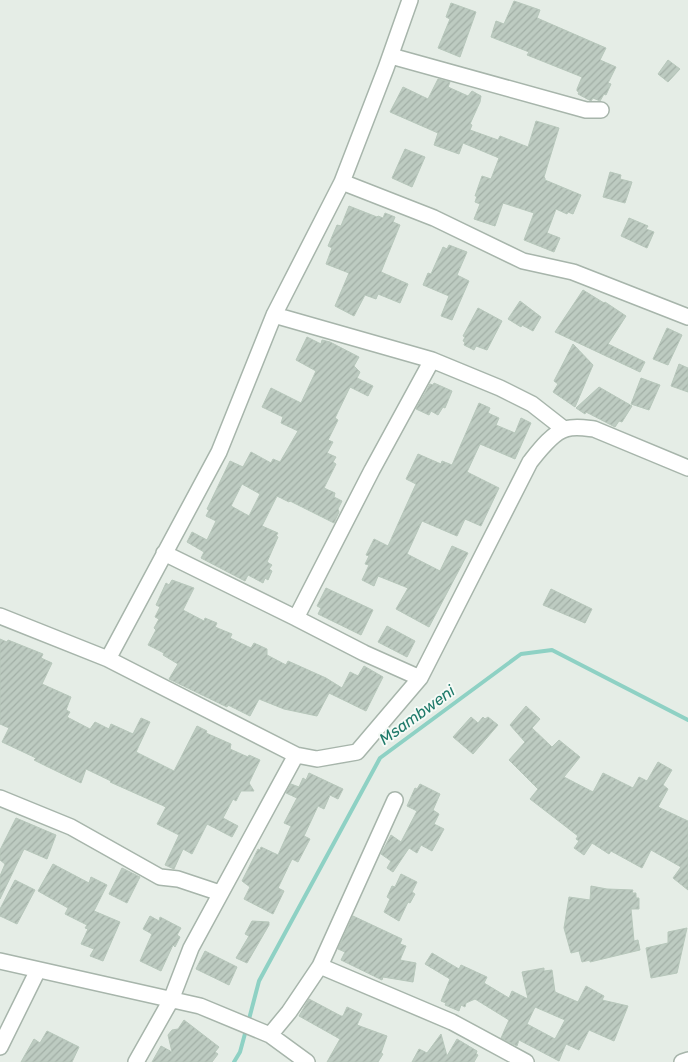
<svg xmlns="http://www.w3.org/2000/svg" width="688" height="1062" viewBox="0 0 688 1062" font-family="Rubik,sans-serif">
	<defs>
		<pattern id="building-hatch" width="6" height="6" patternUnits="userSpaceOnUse" patternTransform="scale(1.25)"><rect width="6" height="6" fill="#bdcbc1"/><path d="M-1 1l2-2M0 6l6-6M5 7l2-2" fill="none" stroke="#a2afa6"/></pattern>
	</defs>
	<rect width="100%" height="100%" fill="#e5ede6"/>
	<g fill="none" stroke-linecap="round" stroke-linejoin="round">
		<path stroke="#8ed1c4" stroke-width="4" d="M 248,1023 L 259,981 L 380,758 L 521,654 L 552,650 L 688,720
			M 234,1062 L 240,1052 L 246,1030"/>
	</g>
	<path fill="url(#building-hatch)" stroke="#b7c7bb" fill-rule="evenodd" d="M 514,1 L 540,10 L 537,18 L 606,48 L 600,60 L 616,67 L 608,83 L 611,84 L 606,95 L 604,94 L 600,101 L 593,98 L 591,101 L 578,94 L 579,92 L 577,91 L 577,89 L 582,77 L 527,55 L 529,52 L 491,37 L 496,21 L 504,24 Z
		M 451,3 L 476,12 L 460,57 L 438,48 L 450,19 L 446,17 Z
		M 668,60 L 680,69 L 668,82 L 658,74 Z
		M 438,79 L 450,82 L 448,87 L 468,96 L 472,91 L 481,96 L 480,102 L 470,124 L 472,125 L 470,130 L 498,140 L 500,136 L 528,147 L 536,121 L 559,128 L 544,177 L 545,178 L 545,180 L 581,195 L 573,214 L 568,212 L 567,214 L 556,209 L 547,233 L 560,238 L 554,252 L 524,240 L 534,213 L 503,203 L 495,226 L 474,219 L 480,204 L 475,202 L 477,196 L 475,196 L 482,176 L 491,179 L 499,158 L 463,143 L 459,154 L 434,145 L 438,133 L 390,112 L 403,87 L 428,99 Z
		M 405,149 L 425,157 L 412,187 L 392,178 Z
		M 610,172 L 621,175 L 620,179 L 632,182 L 625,203 L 603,197 Z
		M 349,206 L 377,217 L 378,216 L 383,218 L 385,213 L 395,217 L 393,222 L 400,225 L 381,272 L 408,284 L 400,303 L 378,294 L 376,299 L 365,295 L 354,316 L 335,306 L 349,273 L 326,264 L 332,248 L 328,246 L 337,225 L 341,226 Z
		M 629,218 L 648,226 L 646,229 L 654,232 L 647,248 L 621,236 Z
		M 449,245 L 467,252 L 457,275 L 469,281 L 452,320 L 441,316 L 449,296 L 423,285 L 428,273 L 431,274 L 443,247 L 447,249 Z
		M 583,290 L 604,303 L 605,302 L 626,316 L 608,344 L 645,362 L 640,372 L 555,332 Z
		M 520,301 L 541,317 L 533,331 L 522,325 L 521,327 L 508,319 Z
		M 478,308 L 502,321 L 487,350 L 476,346 L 474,350 L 464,345 L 465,342 L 463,341 L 465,337 L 463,336 Z
		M 667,328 L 682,335 L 668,365 L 653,359 Z
		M 307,337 L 321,344 L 322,340 L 330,342 L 359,357 L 354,366 L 360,372 L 357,378 L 373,386 L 368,396 L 350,387 L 335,418 L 338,420 L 328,440 L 333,442 L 327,453 L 336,457 L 333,462 L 336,464 L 324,488 L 335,493 L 334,497 L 342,501 L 338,509 L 339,512 L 334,523 L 290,501 L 289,502 L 277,496 L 262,526 L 278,533 L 276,536 L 278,537 L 267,562 L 272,565 L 269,569 L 272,571 L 268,580 L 265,578 L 263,583 L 248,575 L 245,581 L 201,558 L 204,552 L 187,542 L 192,532 L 207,540 L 216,521 L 206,516 L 209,510 L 207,509 L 230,461 L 243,467 L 251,452 L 271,463 L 273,459 L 280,462 L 298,431 L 281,423 L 283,417 L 262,407 L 271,388 L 301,403 L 316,371 L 296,360 ZM 242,484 L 260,494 L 249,516 L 231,506 Z
		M 573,344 L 593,365 L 575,407 L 553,392 L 558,384 L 554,381 Z
		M 679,364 L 688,368 L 688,392 L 671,386 Z
		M 641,378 L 660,385 L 649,410 L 631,404 Z
		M 434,383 L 452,391 L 445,408 L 443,407 L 438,415 L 431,411 L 429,415 L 416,409 L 430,384 L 433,385 Z
		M 599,387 L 632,406 L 622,422 L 619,421 L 615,427 L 586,412 L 585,414 L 576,408 Z
		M 479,403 L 490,408 L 488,413 L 499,418 L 496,425 L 515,433 L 521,418 L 531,423 L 515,459 L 480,444 L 467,472 L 499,488 L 481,526 L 465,519 L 457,536 L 422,521 L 407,554 L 440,571 L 452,546 L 468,553 L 429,627 L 396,609 L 408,588 L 378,576 L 374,586 L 362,580 L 369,565 L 365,564 L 369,556 L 366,555 L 374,539 L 388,546 L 416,484 L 406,479 L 418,454 L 441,464 L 442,461 L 452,465 Z
		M 172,580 L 194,588 L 183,610 L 204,621 L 205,618 L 217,623 L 215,627 L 232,634 L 230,638 L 251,648 L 254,643 L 267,649 L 267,655 L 286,665 L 288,661 L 326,678 L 342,688 L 350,672 L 358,676 L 364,666 L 383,677 L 366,711 L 329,693 L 317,716 L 284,709 L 259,699 L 250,716 L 228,705 L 227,707 L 169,679 L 178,664 L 163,655 L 164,653 L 148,645 L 156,630 L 154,628 L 159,619 L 155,617 L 160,607 L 156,605 L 166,583 L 169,585 Z
		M 326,588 L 373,610 L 361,635 L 318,614 L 321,608 L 317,606 Z
		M 551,589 L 592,609 L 585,623 L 543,605 Z
		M 387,626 L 415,641 L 407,657 L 378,642 Z
		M 0,639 L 7,642 L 8,640 L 43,654 L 41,658 L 52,663 L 42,684 L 71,697 L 66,710 L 70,712 L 67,717 L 90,729 L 95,722 L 109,729 L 111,724 L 133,734 L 141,718 L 150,722 L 136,752 L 174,771 L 197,726 L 207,731 L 206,733 L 231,744 L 230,749 L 248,757 L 249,755 L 260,760 L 249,783 L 254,791 L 241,791 L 236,801 L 233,799 L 223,818 L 238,826 L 232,837 L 207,824 L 192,854 L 183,849 L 174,869 L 165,865 L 179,835 L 157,824 L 166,807 L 110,782 L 111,781 L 86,769 L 81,783 L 46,766 L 34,760 L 36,758 L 2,742 L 9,728 L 0,724 Z
		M 526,706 L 540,719 L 532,728 L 552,747 L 559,740 L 580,757 L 564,777 L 593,792 L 603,773 L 633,788 L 639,777 L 647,781 L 658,762 L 672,770 L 663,785 L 668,789 L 658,807 L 688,821 L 688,890 L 673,878 L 681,867 L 651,850 L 642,868 L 611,851 L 609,854 L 592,843 L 584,855 L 574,848 L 579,841 L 576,839 L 578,836 L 530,799 L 538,789 L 509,760 L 525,742 L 510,725 Z
		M 471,717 L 478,723 L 483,717 L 485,719 L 488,717 L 498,725 L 473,754 L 453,737 Z
		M 309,773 L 343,789 L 338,799 L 330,795 L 324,809 L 318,806 L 304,836 L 310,839 L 298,862 L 292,859 L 278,888 L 284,891 L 273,914 L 244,899 L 250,887 L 242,881 L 258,849 L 260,850 L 261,847 L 278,855 L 291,826 L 284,823 L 297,798 L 286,793 L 291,784 L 299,787 L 303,778 L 306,780 Z
		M 420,784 L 440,794 L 433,810 L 439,814 L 434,824 L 444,829 L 432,851 L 421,845 L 417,853 L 409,848 L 393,872 L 387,868 L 391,861 L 381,854 L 391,835 L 401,842 L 417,811 L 407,806 L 415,788 L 417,789 Z
		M 16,818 L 56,835 L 47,859 L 24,849 L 0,899 L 0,876 L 5,864 L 0,860 L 0,850 Z
		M 53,864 L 89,883 L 91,877 L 107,885 L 94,911 L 120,922 L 103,961 L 90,956 L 94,949 L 81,944 L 88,929 L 85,928 L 87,925 L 65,914 L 68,908 L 38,891 Z
		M 122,868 L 140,877 L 127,903 L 109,894 Z
		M 401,874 L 417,882 L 412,892 L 415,894 L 410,903 L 408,902 L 399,921 L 384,912 L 390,899 L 387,897 L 392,886 L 395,887 Z
		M 15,880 L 35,890 L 17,924 L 0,916 L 0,909 Z
		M 591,886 L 607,889 L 633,890 L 632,893 L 636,893 L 636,898 L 639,898 L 639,909 L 631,909 L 634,941 L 638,940 L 640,950 L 590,962 L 590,960 L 582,962 L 579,951 L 571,953 L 564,928 L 569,897 L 590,900 Z
		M 150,916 L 159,921 L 160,917 L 181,928 L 177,935 L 180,937 L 175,947 L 173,945 L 161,971 L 140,961 L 152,934 L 143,929 Z
		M 353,916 L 402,939 L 400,944 L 406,946 L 400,960 L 416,963 L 413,982 L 383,977 L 382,980 L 341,960 L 345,952 L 338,949 Z
		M 252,921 L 269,922 L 269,925 L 247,963 L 236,958 L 249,936 L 245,934 Z
		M 687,928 L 677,973 L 651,978 L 646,948 L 668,943 L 668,932 Z
		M 205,951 L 237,967 L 229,985 L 196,969 Z
		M 432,953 L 459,969 L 461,965 L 487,977 L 484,983 L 509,998 L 512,991 L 528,999 L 522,972 L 544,968 L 544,971 L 552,970 L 555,992 L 578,1002 L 586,986 L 604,996 L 602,1000 L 628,1006 L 614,1041 L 589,1030 L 579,1050 L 566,1044 L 559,1061 L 519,1040 L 517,1046 L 501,1038 L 509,1020 L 475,999 L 466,1003 L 465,1007 L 461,1005 L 459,1011 L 445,1005 L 446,1003 L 441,1001 L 450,979 L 425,964 ZM 535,1007 L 565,1020 L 555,1039 L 527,1024 Z
		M 309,999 L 341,1016 L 343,1016 L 347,1007 L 362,1014 L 357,1025 L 387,1036 L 381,1053 L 383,1054 L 378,1062 L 327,1062 L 340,1039 L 299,1016 Z
		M 184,1020 L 219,1047 L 215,1052 L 218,1054 L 212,1062 L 152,1062 L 161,1046 L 172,1052 L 168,1035 L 172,1030 L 178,1029 Z
		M 47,1031 L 79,1047 L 72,1062 L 21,1062 L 34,1039 L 40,1043 Z
		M 441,1034 L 447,1056 L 457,1039 L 477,1051 L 476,1054 L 478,1055 L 474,1062 L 412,1062 L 419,1049 L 427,1053 Z"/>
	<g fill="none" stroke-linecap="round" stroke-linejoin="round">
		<g stroke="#a7b5ab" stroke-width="18">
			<path id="street" d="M 391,56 L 586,110 L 601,110
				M 342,182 L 434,218 L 523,261 L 573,272 L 688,317
				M 274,315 L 432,360 L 500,388 L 532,404 L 564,429
				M 164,553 L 296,618
				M 0,616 L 108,659 L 296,755 L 317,759 L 357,752 L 420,678 L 530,462 C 538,452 553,432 566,429 C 575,426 585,428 594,429 L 688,468
				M 108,659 L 219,452 L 274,315 L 342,182 L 386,68 L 410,0
				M 420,678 L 364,653 L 296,618 L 372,470 L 432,360
				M 0,798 L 71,827 L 160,877 L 178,879 L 220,893
				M 0,961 L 200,1006 L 270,1035 L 307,1062
				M 320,966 L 395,800
				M 270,1035 L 289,1012 L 320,966 L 452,1022 L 526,1062
				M 0,1047 L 38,970
				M 136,1062 L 171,1000 L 191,948 L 296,755
				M 682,1062 L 688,1060"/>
		</g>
		<use href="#street" stroke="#fff" stroke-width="15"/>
	</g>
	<g text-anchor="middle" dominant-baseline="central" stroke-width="4" stroke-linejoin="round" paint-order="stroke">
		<g font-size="16" font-style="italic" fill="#1f7a6a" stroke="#f5faf6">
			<text transform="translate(417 715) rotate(-36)">Msambweni</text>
		</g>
	</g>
</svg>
